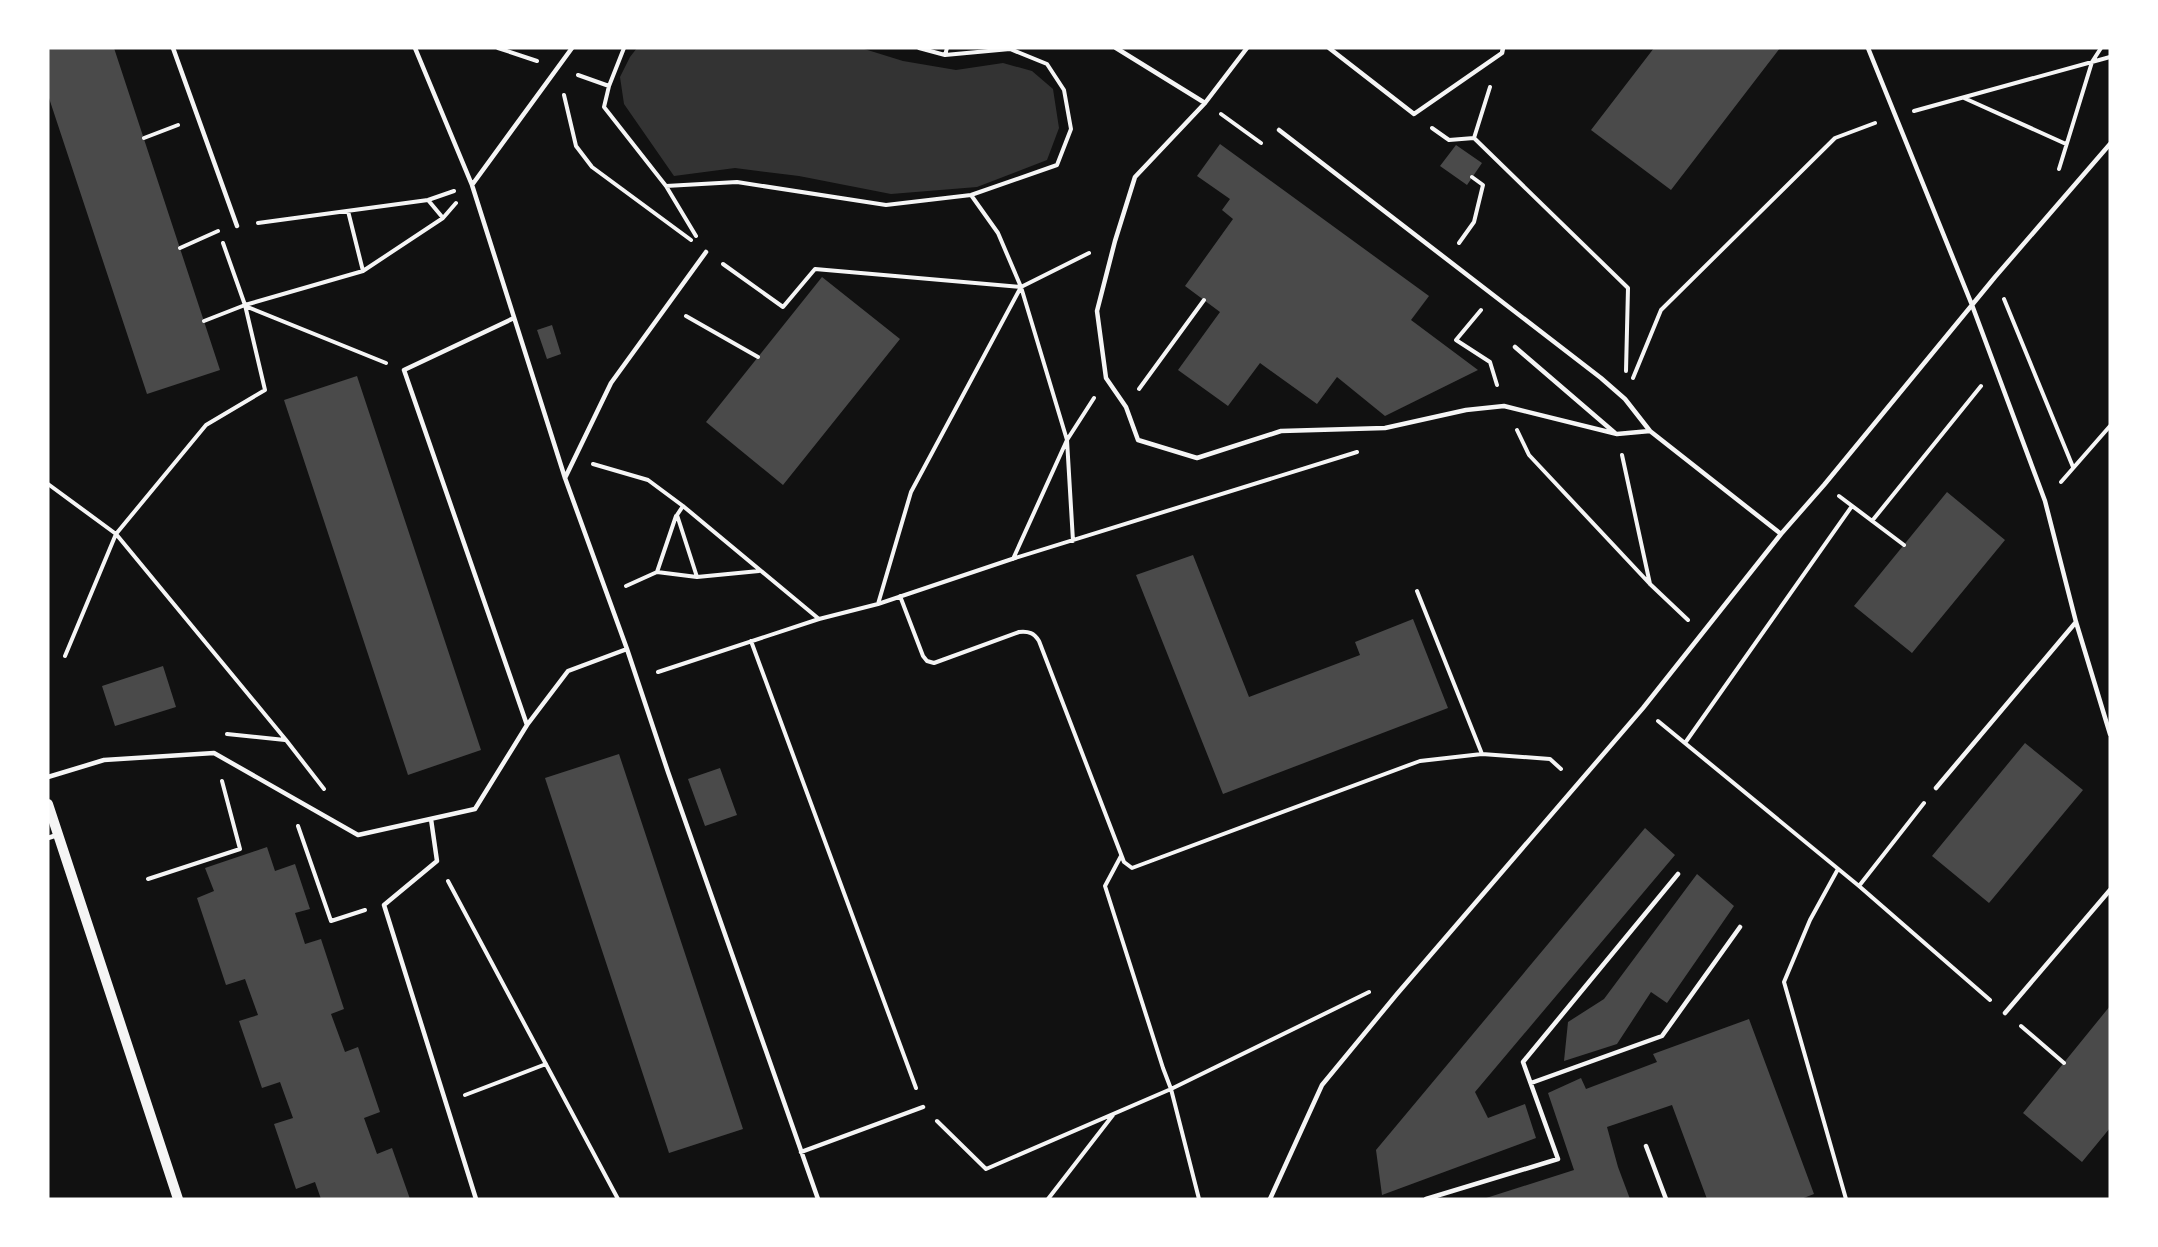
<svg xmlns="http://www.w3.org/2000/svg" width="2158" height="1247" viewBox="0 0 2158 1247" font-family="'IBM Plex Serif',serif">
	<rect width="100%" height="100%" fill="#111"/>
	<path fill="#333" d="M 637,48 L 861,48 L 903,61 L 956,70 L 1003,63 L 1032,71 L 1053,89 L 1059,128 L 1047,160 L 977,187 L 891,194 L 799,176 L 735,168 L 674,176 L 624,104 L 620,77 L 630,57 Z"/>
	<path fill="#4a4a4a" d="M 48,48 L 114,48 L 220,370 L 147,394 L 48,95 Z
		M 1654,48 L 1780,48 L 1671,190 L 1591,130 Z
		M 1220,144 L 1429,296 L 1411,320 L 1478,370 L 1385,416 L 1337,377 L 1317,404 L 1260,363 L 1228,406 L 1178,370 L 1220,312 L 1185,286 L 1233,219 L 1222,210 L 1230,199 L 1197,176 Z
		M 1456,145 L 1482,163 L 1467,185 L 1440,166 Z
		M 822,277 L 900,339 L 783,485 L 706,422 Z
		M 552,325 L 561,354 L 547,359 L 537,330 Z
		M 357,376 L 481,750 L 408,775 L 284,400 Z
		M 1947,492 L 2005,540 L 1912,653 L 1854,606 Z
		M 1193,555 L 1249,697 L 1360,655 L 1355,642 L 1413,619 L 1448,708 L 1223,794 L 1136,575 Z
		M 163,666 L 176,707 L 115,726 L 102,686 Z
		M 2025,743 L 2083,790 L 1989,903 L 1932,856 Z
		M 619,754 L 743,1129 L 669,1153 L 545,778 Z
		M 720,768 L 737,815 L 705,826 L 688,779 Z
		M 1645,828 L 1675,855 L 1475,1092 L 1488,1118 L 1525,1104 L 1536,1138 L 1382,1195 L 1376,1150 Z
		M 267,847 L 275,871 L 295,864 L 310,909 L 295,913 L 305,944 L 321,939 L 344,1009 L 331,1014 L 345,1052 L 358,1047 L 380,1112 L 364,1118 L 377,1154 L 392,1148 L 410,1199 L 321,1199 L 315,1182 L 296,1189 L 274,1124 L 293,1118 L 280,1082 L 262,1088 L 239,1021 L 258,1015 L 245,979 L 226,985 L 197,898 L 214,891 L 205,868 Z
		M 1697,874 L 1734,906 L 1667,1003 L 1651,992 L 1617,1044 L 1564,1061 L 1568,1022 L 1604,999 Z
		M 2110,1006 L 2110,1128 L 2082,1162 L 2023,1113 Z
		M 1749,1019 L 1814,1194 L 1801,1199 L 1707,1199 L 1672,1105 L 1607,1127 L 1618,1167 L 1630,1199 L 1483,1199 L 1574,1170 L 1548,1093 L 1581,1078 L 1586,1089 L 1657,1062 L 1653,1054 Z"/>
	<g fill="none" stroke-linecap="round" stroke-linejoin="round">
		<path stroke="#f5f5f5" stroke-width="4" d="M 498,48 L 537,61
			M 624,48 L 609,86 L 604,107 L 666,186 L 737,182 L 886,205 L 971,195 L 1057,165 L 1071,129 L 1064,90 L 1047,64 L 1010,49 L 945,55 L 919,48
			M 945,55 L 947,48
			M 578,75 L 609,86
			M 564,95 L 576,146 L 592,167 L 691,240
			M 1964,98 L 2066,144
			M 1914,111 L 2110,57
			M 1221,114 L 1261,143
			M 1432,128 L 1449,140 L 1474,138 L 1628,288 L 1626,371
			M 144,138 L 178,125
			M 1474,138 L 1490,87
			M 2059,169 L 2092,62 L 2101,48
			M 666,186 L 696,236
			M 971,195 L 998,233 L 1021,287 L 1067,440 L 1094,398
			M 428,200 L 443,218
			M 348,211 L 363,271
			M 258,223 L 428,200 L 454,191
			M 1459,243 L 1474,222 L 1483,185 L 1472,177
			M 180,248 L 218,231
			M 723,264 L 783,307 L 815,269 L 1021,287 L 1089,253
			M 2004,299 L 2073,467
			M 245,306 L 386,363
			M 1481,310 L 1456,340 L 1490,362 L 1497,385
			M 686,316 L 758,357
			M 204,321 L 245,305 L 363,271 L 443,218 L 456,203
			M 1633,378 L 1661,310 L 1835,138 L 1875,123
			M 1139,389 L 1204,300
			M 1517,430 L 1529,455 L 1650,584 L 1688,620
			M 1067,440 L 1073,541
			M 1622,455 L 1650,584
			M 593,464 L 648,480 L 683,506 L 819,619
			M 2061,482 L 2110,426
			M 48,484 L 116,534 L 286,740 L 324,789
			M 1839,496 L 1904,545
			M 683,506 L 677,515 L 697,577 L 759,571
			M 1872,521 L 1981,386
			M 1013,559 L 1067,440
			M 657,572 L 676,516
			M 626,586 L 657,572 L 697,577
			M 1417,591 L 1482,754
			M 900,596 L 923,656 L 927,661 L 934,663 L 1019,632 C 1029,631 1034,633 1039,641 L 1124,862 L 1132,868 L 1420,761 L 1482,754 L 1550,759 L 1561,769
			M 878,604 L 911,492 L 1021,287
			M 751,641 L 916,1088
			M 65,656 L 116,534 L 206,425 L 265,390 L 245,305 L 223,243
			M 658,672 L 819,619 L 878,604 L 1012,559 L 1357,452
			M 1658,721 L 1859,886 L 1990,1000
			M 227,734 L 285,740
			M 1685,743 L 1852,506
			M 298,826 L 331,921 L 365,910
			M 1121,856 L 1105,886 L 1163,1068 L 1171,1089 L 1199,1199
			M 1838,869 L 1810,920 L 1784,982 L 1846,1199
			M 148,879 L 240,849 L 222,781
			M 448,881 L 618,1199
			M 1859,886 L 1924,803
			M 2021,1026 L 2064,1063
			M 465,1095 L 546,1064
			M 937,1121 L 986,1169 L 1171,1089 L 1369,992
			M 1048,1199 L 1113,1115"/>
		<path stroke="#f5f5f5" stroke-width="4.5" d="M 173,48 L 237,226
			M 415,48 L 472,185
			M 1116,48 L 1205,103 L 1135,177 L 1115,241 L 1097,311 L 1106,378 L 1126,407 L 1138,440 L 1197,458 L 1281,431 L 1385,428 L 1466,410 L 1504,406 L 1617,434 L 1650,431 L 1781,534
			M 1329,48 L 1414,114 L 1502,53 L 1503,48
			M 1868,48 L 1972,305 L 2045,501 L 2076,622 L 2110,734
			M 1205,103 L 1247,48
			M 1279,130 L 1601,378 L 1625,399 L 1650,431
			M 514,318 L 404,370 L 527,725
			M 1515,347 L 1615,433
			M 565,478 L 611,383 L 706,252
			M 627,649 L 668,772 L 818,1199
			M 48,777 L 104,760 L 214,753 L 358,835 L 475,809 L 527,725 L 568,671 L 627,649 L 565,478 L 472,185 L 572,48
			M 1936,788 L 2076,622
			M 431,819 L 437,861 L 384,905 L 476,1199
			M 48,838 L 57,835
			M 2005,1013 L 2110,890
			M 1531,1083 L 1662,1036 L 1740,927
			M 1646,1146 L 1666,1199
			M 801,1152 L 923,1107
			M 1270,1199 L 1322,1085 L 1397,994 L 1643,708 L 1781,534 L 1824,485 L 1995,277 L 2110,144
			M 1426,1199 L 1558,1159 L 1523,1062 L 1678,874"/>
		<path stroke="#f5f5f5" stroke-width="10" d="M 48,804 L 178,1199"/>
	</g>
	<rect width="2158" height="1247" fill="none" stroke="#ffffff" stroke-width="99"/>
</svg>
